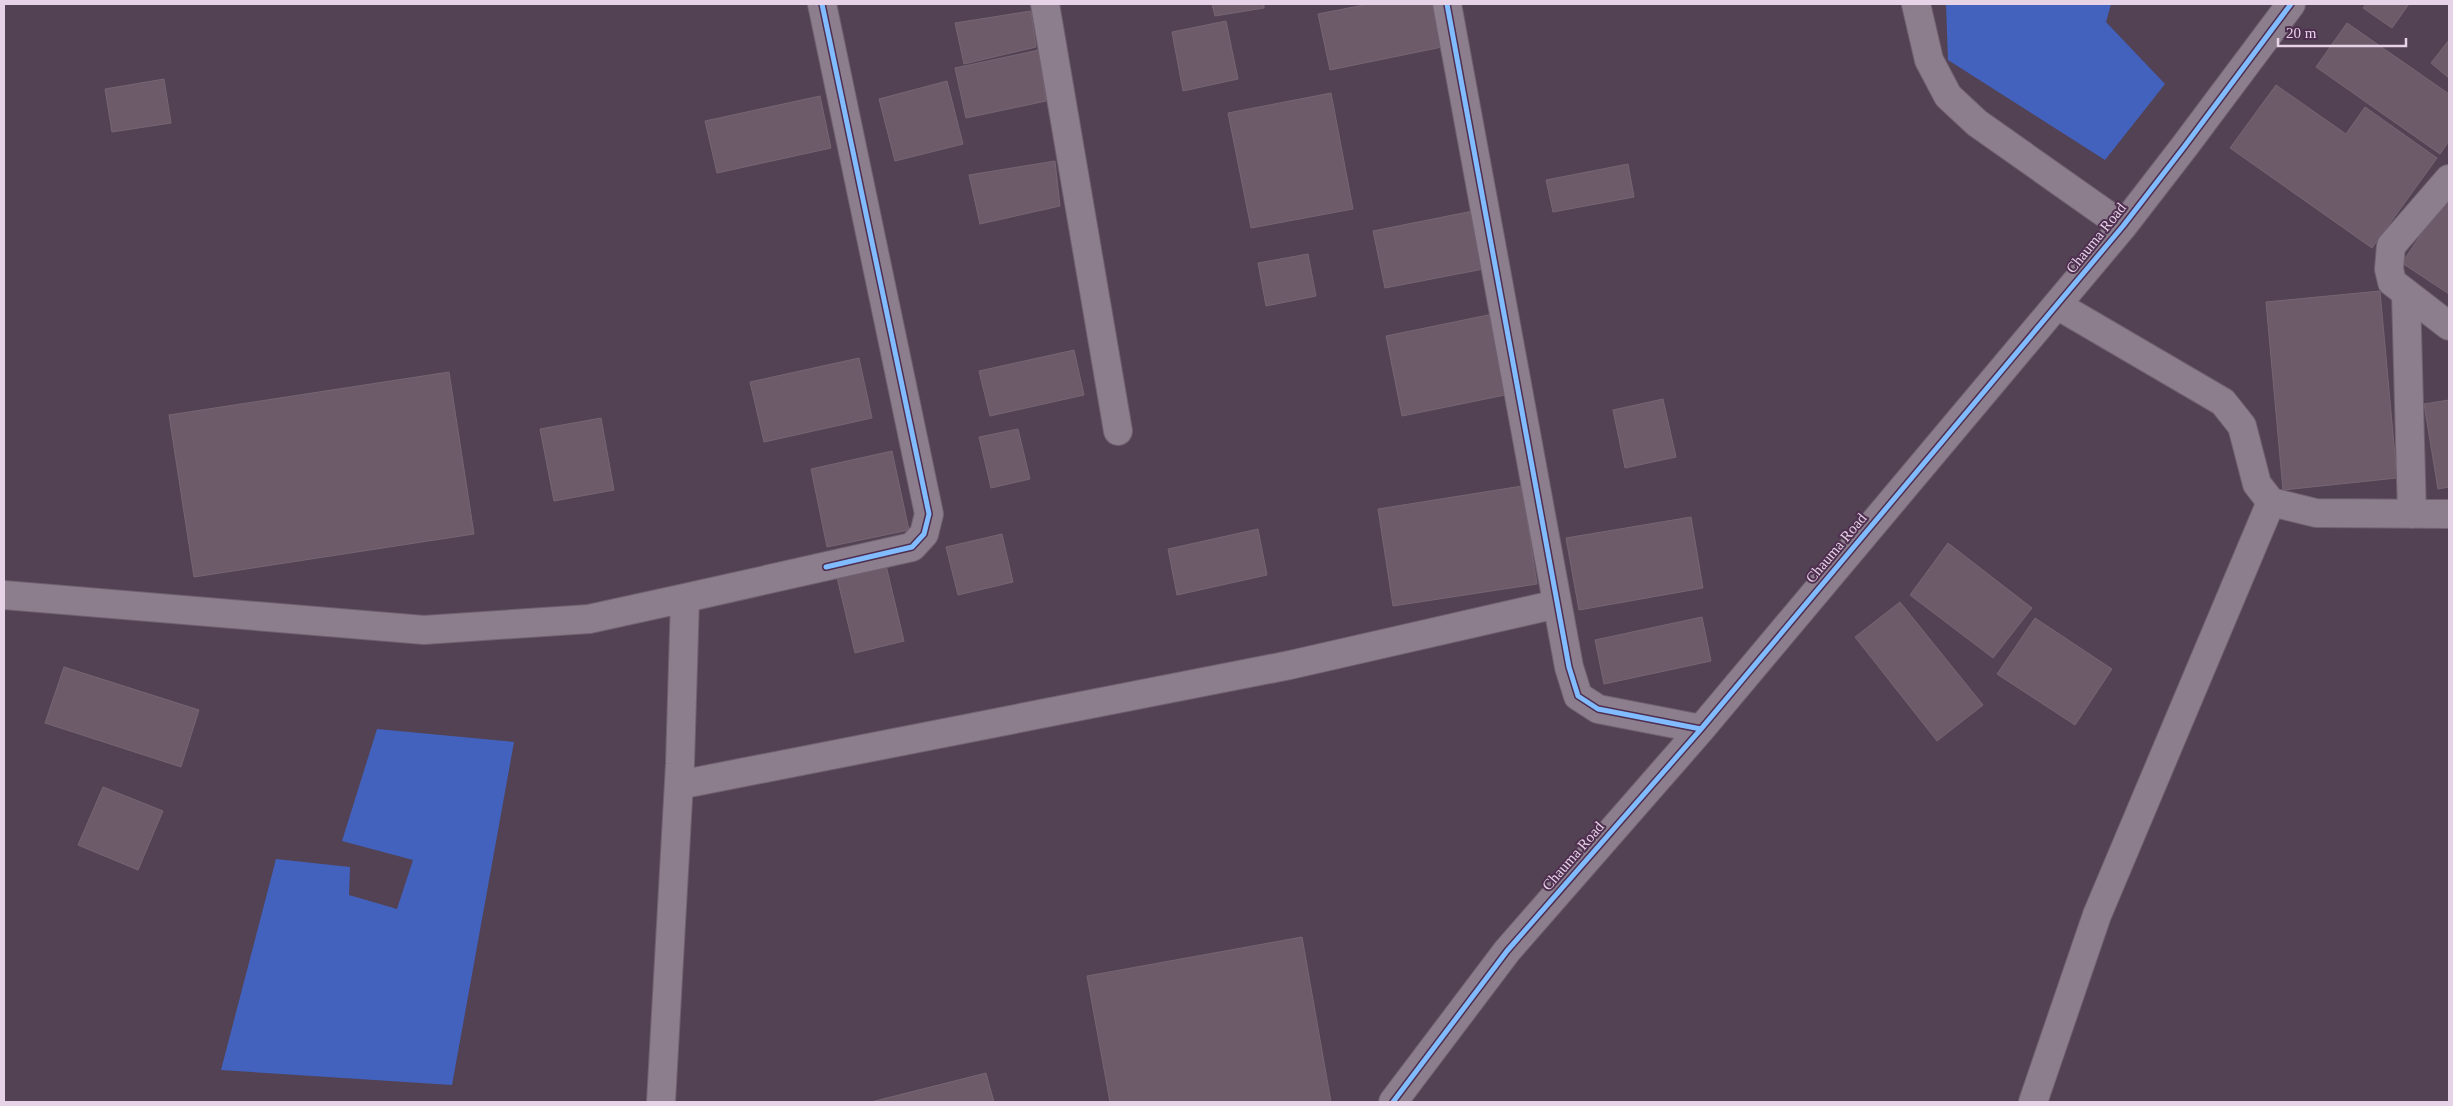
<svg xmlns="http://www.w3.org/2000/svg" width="2453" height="1106" viewBox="0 0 2453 1106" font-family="'Times New Roman',serif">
	<rect width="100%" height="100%" fill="#534253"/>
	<path fill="#4262bd" d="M 1946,4 L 2111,4 L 2106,22 L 2165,84 L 2105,160 L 1948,60 Z
		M 377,729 L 514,742 L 452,1085 L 221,1070 L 276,859 L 350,867 L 349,895 L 397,909 L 413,860 L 342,841 Z"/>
	<path fill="#6d5b69" stroke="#766672" d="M 1212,4 L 1264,4 L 1264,8 L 1215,16 Z
		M 1369,4 L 1444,4 L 1452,45 L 1330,70 L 1318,14 Z
		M 2366,4 L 2409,4 L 2392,28 L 2363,8 Z
		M 1031,11 L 1036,47 L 964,64 L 955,23 Z
		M 1226,21 L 1238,79 L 1183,91 L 1172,32 Z
		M 2347,23 L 2449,94 L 2449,141 L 2440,154 L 2316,67 Z
		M 2449,40 L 2449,78 L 2431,63 Z
		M 1039,50 L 1046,101 L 966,118 L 955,68 Z
		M 164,79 L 171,123 L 112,132 L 105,89 Z
		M 947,81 L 963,144 L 895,161 L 879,99 Z
		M 2276,85 L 2346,134 L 2365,107 L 2437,158 L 2372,248 L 2230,148 Z
		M 1331,93 L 1353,209 L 1251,228 L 1228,113 Z
		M 820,96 L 831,148 L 717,173 L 705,121 Z
		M 1055,161 L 1060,206 L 980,224 L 969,175 Z
		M 1628,164 L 1634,197 L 1553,212 L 1546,180 Z
		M 2449,192 L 2449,294 L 2402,263 Z
		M 1483,209 L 1494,267 L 1385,288 L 1373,231 Z
		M 1308,254 L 1316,296 L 1266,306 L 1258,263 Z
		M 2380,291 L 2397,478 L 2283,490 L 2266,302 Z
		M 1498,313 L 1515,393 L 1402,416 L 1386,336 Z
		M 1074,350 L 1084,395 L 990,416 L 979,371 Z
		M 859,358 L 872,418 L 764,442 L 750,382 Z
		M 449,372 L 474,534 L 194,577 L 169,415 Z
		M 1663,399 L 1676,457 L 1625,468 L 1613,410 Z
		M 2449,400 L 2449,487 L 2438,489 L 2424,404 Z
		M 601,418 L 614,490 L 554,501 L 540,429 Z
		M 1018,429 L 1030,479 L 991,488 L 979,437 Z
		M 892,451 L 909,530 L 827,547 L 811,469 Z
		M 1522,486 L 1537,584 L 1393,606 L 1378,509 Z
		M 1691,517 L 1703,588 L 1579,610 L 1566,538 Z
		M 1258,529 L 1267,575 L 1177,595 L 1168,549 Z
		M 1002,534 L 1013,582 L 958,595 L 946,547 Z
		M 1948,543 L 2032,608 L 1993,658 L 1910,595 Z
		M 884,557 L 904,641 L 855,653 L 835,569 Z
		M 1900,602 L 1983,705 L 1937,741 L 1855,637 Z
		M 1702,617 L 1711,661 L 1604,684 L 1595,640 Z
		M 2035,618 L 2112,669 L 2075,725 L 1997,674 Z
		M 64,667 L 199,710 L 181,767 L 45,723 Z
		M 103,787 L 163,811 L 138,870 L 78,845 Z
		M 1302,937 L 1331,1102 L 1110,1102 L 1087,976 Z
		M 986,1073 L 994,1102 L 871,1102 Z"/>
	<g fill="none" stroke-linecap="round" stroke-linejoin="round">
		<g stroke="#706171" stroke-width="30">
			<path id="minor" d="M 1045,4 L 1118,431
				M 1447,4 L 1569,667 L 1578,696 L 1598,709 L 1701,729
				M 1916,4 L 1929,60 L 1948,96 L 1977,123 L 2123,226
				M 2449,179 L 2391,246 L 2389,269 L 2392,282 L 2449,326
				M 2406,294 L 2412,514
				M 2057,305 L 2223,402 L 2242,426 L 2257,484 L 2271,502 L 2316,513 L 2449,514
				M 4,595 L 424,630 L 589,619 L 685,598 L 680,764 L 661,1102
				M 685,598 L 912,547 L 924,534 L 929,514 L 822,4
				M 679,785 L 1290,665 L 1557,604
				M 1393,1102 L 1507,951 L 1701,729 L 2123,226 L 2184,147 L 2291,4
				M 2033,1102 L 2097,915 L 2271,502"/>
		</g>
		<use href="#minor" stroke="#8c7e8c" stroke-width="28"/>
		<g stroke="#4f2f50" stroke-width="8">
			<path id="cycleway" d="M 822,4 L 929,514 L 924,534 L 912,547 L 826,567
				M 1447,4 L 1569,667 L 1578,696 L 1598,709 L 1701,729
				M 1393,1102 L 1507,951 L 1701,729 L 2123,226 L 2184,147 L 2291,4"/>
		</g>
		<use href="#cycleway" stroke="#80bcff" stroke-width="5"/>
	</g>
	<g text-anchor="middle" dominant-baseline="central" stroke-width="4" stroke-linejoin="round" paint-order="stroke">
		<g font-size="15" fill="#e7d3e7" stroke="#4f2f50">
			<text transform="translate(2096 238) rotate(-51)">Chauma Road</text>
			<text transform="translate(1836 548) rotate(-50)">Chauma Road</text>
			<text transform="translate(1573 856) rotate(-49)">Chauma Road</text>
		</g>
	</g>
	<rect width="2453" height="1106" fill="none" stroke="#e7d3e7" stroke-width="10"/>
	<path d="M2278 38v8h128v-8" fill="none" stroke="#e7d3e7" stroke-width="2.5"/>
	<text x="2286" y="38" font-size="15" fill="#e7d3e7" stroke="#4f2f50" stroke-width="4" paint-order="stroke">20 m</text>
</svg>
